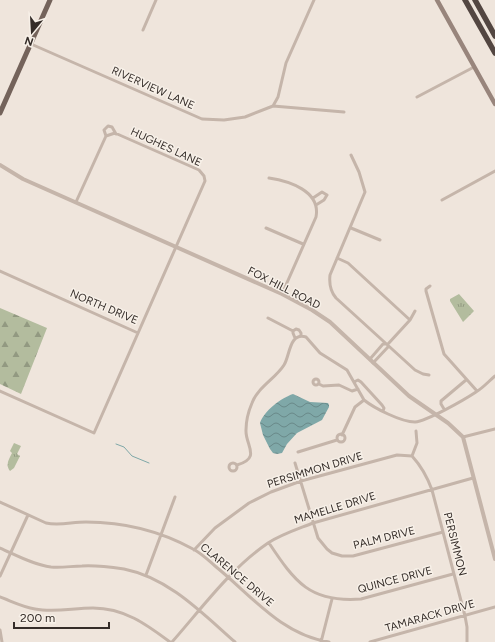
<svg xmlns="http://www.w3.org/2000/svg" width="495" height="642" viewBox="0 0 495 642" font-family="Figtree,sans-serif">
	<defs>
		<pattern id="grass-tufts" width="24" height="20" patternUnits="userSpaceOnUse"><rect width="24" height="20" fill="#b3bc9e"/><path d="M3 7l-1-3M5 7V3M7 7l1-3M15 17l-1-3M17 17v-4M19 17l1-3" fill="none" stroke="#929981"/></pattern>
		<pattern id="forest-firs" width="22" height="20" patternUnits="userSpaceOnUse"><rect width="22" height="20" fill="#b3bc9e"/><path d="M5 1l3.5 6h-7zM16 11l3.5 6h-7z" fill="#929981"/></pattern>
		<pattern id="water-waves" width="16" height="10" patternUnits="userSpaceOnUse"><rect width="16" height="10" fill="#7fa8a8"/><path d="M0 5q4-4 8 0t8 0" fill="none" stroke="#698989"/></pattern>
	</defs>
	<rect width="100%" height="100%" fill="#efe5dc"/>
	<path fill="url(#grass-tufts)" d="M 459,294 L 474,311 L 463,322 L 450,301 L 450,299 Z
		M 14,443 L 21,446 L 17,454 L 20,456 L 14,468 L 10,471 C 5,465 9,459 12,453 L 10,451 Z"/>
	<path fill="url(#forest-firs)" d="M 0,308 L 47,328 L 21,394 L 0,384 Z"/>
	<path fill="url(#water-waves)" d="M 293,394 L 310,402 L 328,403 L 329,405 L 329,407 L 322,420 L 297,433 L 287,444 L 282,453 L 277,454 L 273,453 L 270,449 L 263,435 L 260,423 C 264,411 281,398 293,394 Z"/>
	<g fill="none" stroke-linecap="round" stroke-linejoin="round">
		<path stroke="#7fa8a8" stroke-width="1" d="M 116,444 L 124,447 L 132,456 L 149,463"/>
		<path stroke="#c5b5aa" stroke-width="3" d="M 143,30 L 156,0
			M 31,44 L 202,119 L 224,120 L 245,117 L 273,106 L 344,112
			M 417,97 L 474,67
			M 273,106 L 278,97 L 286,63 L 314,0
			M 106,136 L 104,130 L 108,126 L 112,127 L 116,134
			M 351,155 L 359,172 L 365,192 L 330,275 C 329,284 330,291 336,298 L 415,370 L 423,374 L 429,375
			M 269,178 C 289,181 321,191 316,217 L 282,294
			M 313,198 L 322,192 L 327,195 L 324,200 L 316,205
			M 442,200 L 495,171
			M 266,228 L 303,244
			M 351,228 L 380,240
			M 337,258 L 348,263 L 410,320
			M 0,271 L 138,333
			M 430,286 L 426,289 L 426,291 L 444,354 L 477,391
			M 268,318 L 293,331
			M 295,338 L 293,333 L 293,331 L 296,329 L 299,330 L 301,333 L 301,336
			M 388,344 L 410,320 L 415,311
			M 370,359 L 383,344 L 388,344 L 388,347 L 373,363
			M313 382a3 3 0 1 1 6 0a3 3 0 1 1-6 0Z
			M 354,382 L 358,380 L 361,382 L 382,405 L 384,408 L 383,411
			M 319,384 L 323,386 L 339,385 L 352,391 L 358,389
			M 0,391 L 94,433 L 205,181 L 204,176 L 199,170 L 115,133 L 106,136 L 76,202
			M 444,409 L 441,404 L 441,401 L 466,380
			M337 438a4 4 0 1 1 8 0a4 4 0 1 1-8 0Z
			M 342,435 L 355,407 L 364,400
			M 463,437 L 495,429
			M 298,452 L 337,440
			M 412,456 C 422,467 427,476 432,490 L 465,616 L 467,627 L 467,642
			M 412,456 L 417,443 L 416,431
			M229 467a4 4 0 1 1 8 0a4 4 0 1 1-8 0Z
			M 295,463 L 318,538 L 327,549 L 332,553 L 342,556 L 353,556 L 443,532
			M 237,465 C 262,458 245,445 246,430 C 246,422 249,410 252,403 C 258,387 276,378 284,365 C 290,356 289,332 306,337 L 320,353 L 347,370 L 364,400 C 374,408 401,422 415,422 C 427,421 464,400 476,392 C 483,388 489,381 495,376
			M 0,502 L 46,523 C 59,526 72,522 86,522 C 123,522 160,531 193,549 C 201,553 208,560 215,566 C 250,594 281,635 329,642
			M 269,543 C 295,582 310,603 361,599 L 453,574
			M 0,548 C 16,555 34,565 51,567 C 62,568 72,566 82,566 C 96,565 110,567 124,569 C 169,578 202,613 235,642
			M 194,550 L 215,528 L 249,503 L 271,492 L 301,481 L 397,455 L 412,456
			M 146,575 L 175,497
			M 0,576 L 28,515
			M 0,597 C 11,601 23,607 35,609 C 54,613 73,608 93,608 C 124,608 146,624 170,642
			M 0,630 L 2,642
			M 172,642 C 202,608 230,569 268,543 C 282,534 298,529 313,523 L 473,478
			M 321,642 L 332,599
			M 370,642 L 495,607"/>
		<path stroke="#c5b5aa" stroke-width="4" d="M 0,165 L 23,179 L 282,294 L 312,310 L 330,322 L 409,396 L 448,423 L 463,437 L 495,559"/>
		<path stroke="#98857c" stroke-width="4.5" d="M 437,0 L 495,104"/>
		<path stroke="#74635b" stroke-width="5" d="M 0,113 L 50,0"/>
		<path stroke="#534641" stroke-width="5.5" d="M 465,0 L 495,53
			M 475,0 L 495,36"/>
	</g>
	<g text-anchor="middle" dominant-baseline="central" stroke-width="3" stroke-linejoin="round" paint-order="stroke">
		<g font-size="11" fill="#342c28" stroke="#f7f0e8">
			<text transform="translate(153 88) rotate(24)">RIVERVIEW LANE</text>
			<text transform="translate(166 147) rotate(25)">HUGHES LANE</text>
			<text transform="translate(284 288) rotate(27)">FOX HILL ROAD</text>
			<text transform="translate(104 307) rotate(23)">NORTH DRIVE</text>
			<text transform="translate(315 470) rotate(-17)">PERSIMMON DRIVE</text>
			<text transform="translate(335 508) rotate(-17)">MAMELLE DRIVE</text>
			<text transform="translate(384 538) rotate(-14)">PALM DRIVE</text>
			<text transform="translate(455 544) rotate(76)">PERSIMMON</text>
			<text transform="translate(237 575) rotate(40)">CLARENCE DRIVE</text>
			<text transform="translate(395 580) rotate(-15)">QUINCE DRIVE</text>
			<text transform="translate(430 616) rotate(-16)">TAMARACK DRIVE</text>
		</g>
	</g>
	<g transform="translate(32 32) rotate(198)" stroke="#f7f0e8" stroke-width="3" paint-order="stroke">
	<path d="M0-3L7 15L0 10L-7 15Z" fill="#342c28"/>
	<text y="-6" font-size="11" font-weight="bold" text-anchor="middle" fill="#342c28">N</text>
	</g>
	<path d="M14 622v6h95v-6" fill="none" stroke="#342c28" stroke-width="2"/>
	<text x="20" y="622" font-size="12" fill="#342c28" stroke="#f7f0e8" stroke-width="3" paint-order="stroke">200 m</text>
</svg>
